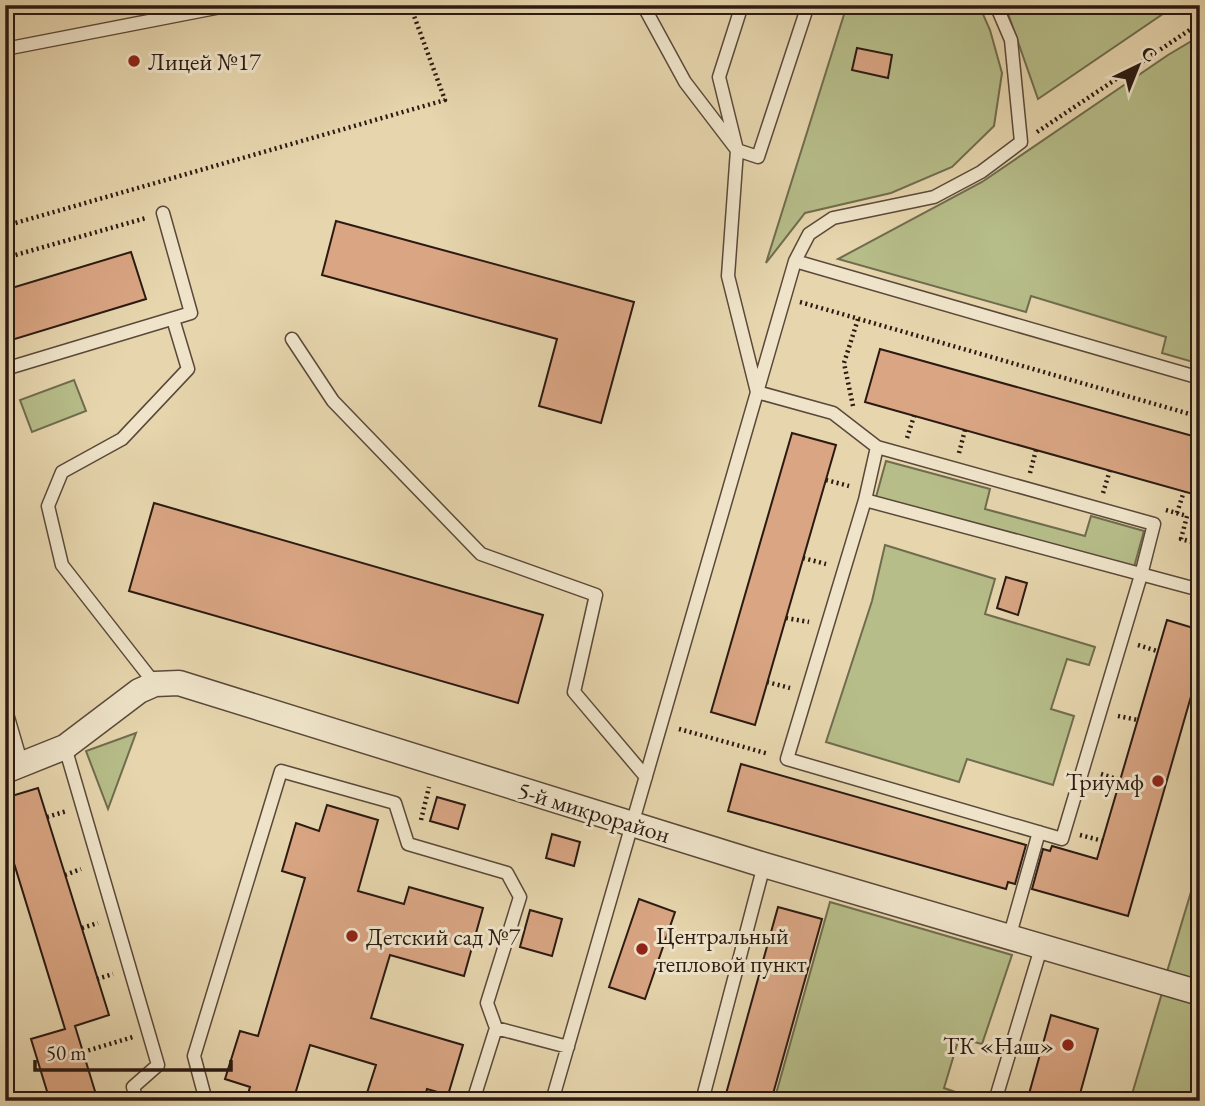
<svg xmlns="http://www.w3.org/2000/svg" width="1205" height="1106" viewBox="0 0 1205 1106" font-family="'EB Garamond',serif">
	<rect width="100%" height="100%" fill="#e6d5ad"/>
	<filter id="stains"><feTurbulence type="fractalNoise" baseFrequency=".00286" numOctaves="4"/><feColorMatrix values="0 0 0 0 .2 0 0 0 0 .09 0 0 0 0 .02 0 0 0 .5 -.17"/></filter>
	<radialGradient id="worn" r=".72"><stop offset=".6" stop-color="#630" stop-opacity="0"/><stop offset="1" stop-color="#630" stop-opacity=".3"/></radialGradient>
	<path fill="#b6bd89" stroke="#706c4e" stroke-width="2" d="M 847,5 L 979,5 L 990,30 L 1002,73 L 994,126 L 952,167 L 891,193 L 805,213 L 766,263 Z
		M 1005,5 L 1176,5 L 1038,99 Z
		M 1200,36 L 1200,364 L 1162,353 L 1166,337 L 1031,296 L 1026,312 L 838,259 L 982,182 L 1168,55 Z
		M 74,380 L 86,411 L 32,432 L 20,400 Z
		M 886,461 L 990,489 L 985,509 L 1085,536 L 1091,516 L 1144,531 L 1134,567 L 876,497 Z
		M 885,545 L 995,579 L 985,614 L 1095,647 L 1089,665 L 1067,659 L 1051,709 L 1074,716 L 1053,785 L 967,759 L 959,782 L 826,742 L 872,601 Z
		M 136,733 L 108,809 L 86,751 Z
		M 1200,862 L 1200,984 L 1166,975 Z
		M 830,902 L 1012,955 L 982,1044 L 959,1038 L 944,1088 L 967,1096 L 966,1101 L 774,1101 Z
		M 1162,993 L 1196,1003 L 1200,1008 L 1200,1079 L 1193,1101 L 1130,1101 Z"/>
	<path fill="#d9a583" stroke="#2b1a12" stroke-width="2" d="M 857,48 L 892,55 L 888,78 L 852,70 Z
		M 336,221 L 634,302 L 601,423 L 539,406 L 557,339 L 322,275 Z
		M 131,252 L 146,299 L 5,342 L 5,290 Z
		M 880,349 L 1200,438 L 1200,496 L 865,402 Z
		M 792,433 L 836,445 L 755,725 L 711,712 Z
		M 154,503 L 543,615 L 518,703 L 129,591 Z
		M 1006,577 L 1027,583 L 1018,615 L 997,608 Z
		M 1167,620 L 1200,630 L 1200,665 L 1128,916 L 1032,889 L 1043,849 L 1050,851 L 1052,846 L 1097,859 Z
		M 741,764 L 1026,845 L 1015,884 L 1008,882 L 1006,889 L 728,811 Z
		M 38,788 L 109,1015 L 75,1026 L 98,1101 L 50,1101 L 31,1039 L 65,1029 L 5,834 L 5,798 Z
		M 437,797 L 465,805 L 458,829 L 430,821 Z
		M 327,805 L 378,820 L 358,891 L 404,904 L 409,887 L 483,908 L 464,976 L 390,955 L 371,1018 L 463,1045 L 448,1095 L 427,1089 L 424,1101 L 383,1101 L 366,1096 L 376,1065 L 310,1045 L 293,1101 L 246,1101 L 250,1087 L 225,1079 L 240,1031 L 258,1036 L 305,878 L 282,871 L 296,823 L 319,831 Z
		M 552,834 L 580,842 L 574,866 L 546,858 Z
		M 639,899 L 675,912 L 645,999 L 609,987 Z
		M 778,907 L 822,919 L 771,1101 L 724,1101 Z
		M 530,910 L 562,919 L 552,956 L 520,947 Z
		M 1051,1015 L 1098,1029 L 1078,1101 L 1027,1101 Z"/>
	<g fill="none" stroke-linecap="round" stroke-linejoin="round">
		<g stroke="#5a4939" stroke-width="15">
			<path id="lane" d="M 643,5 L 685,82 L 737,150 L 758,157 L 808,5
				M 742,5 L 719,77 L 737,150 L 728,276 L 757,392 L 833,413 L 877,447 L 865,500
				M 5,49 L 231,5
				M 795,261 L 1200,378
				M 292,339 L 333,401 L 481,554 L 596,595 L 574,692 L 646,777
				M 5,369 L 191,313 L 163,213
				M 877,447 L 1154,524 L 1141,575 L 1062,839 L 787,759 L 865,500 L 1200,590
				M 155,684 L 62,565 L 48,506 L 62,472 L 122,439 L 188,369 L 173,319
				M 5,707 L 22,765
				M 65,747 L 158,1065 L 133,1087 L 137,1101
				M 1009,938 L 1039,832
				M 496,1028 L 568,1047
				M 206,1101 L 194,1056 L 281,771 L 395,803 L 408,844 L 507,873 L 520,897 L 487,1003 L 496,1028 L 473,1101
				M 552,1101 L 795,261 L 809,234 L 833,218 L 934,197 L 981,172 L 1021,142 L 1011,40 L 996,5
				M 702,1101 L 764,865
				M 995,1101 L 1041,948"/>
		</g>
		<g stroke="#5a4939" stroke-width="27">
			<path id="street" d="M 5,771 L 65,747 L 139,691 L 155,684 L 179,683 L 764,865 L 1200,993"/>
		</g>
		<path stroke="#2b1a12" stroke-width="4.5" stroke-dasharray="2 3.5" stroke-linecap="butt" d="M 1037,132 L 1200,23
			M 5,226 L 445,100 L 410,5
			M 5,258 L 146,218
			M 800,302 L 1200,417
			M 853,406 L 844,363 L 858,319
			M 907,438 L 914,416
			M 959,453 L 965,430
			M 1030,473 L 1036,450
			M 826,480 L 849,486
			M 1103,493 L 1110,470
			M 1166,510 L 1187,516 L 1181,539 L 1200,544
			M 1177,513 L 1184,491
			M 803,558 L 826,564
			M 786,618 L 809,622
			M 1138,645 L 1157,651
			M 767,682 L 790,688
			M 1118,716 L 1138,720
			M 679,729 L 769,754
			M 1101,774 L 1120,780
			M 47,817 L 67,811
			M 421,820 L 429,787
			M 1080,835 L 1103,841
			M 65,875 L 81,869
			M 82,928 L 98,923
			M 97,979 L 113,974
			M 83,1052 L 133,1037
			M 1016,1095 L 1028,1098"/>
		<use href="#lane" stroke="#efe4ca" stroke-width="12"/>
		<use href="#street" stroke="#efe4ca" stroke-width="24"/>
	</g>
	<g fill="#8f2418" stroke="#efe4ca" stroke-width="2.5">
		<circle cx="134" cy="61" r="7"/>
		<circle cx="1158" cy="781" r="7"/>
		<circle cx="352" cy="936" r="7"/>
		<circle cx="642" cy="949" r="7"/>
		<circle cx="1068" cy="1045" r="7"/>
	</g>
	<g text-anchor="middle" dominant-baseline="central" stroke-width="6" stroke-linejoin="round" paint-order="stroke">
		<g font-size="24" fill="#2b1a12" stroke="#efe4ca" text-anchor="start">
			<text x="148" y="61">Лицей №17</text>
			<text x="1144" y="781" text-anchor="end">Триумф</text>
			<text x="656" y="935">Центральный<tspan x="656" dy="28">тепловой пункт</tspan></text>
			<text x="366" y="936">Детский сад №7</text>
			<text x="1054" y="1045" text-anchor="end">ТК «Наш»</text>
		</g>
		<g font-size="24" fill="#2b1a12" stroke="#efe4ca">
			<text transform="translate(594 812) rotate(17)">5-й микрорайон</text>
		</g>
	</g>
	<rect width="1205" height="1106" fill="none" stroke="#e6d5ad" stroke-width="28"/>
	<rect x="7" y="7" width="1191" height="1092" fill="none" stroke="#2b1a12" stroke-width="3.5"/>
	<rect x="14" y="14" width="1177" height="1078" fill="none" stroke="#2b1a12" stroke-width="2"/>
	<g transform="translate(1138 66) rotate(43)" stroke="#efe4ca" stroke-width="5" paint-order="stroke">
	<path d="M0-5L12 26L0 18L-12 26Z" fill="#2b1a12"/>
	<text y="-10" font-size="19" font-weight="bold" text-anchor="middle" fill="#2b1a12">С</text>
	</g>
	<path d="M35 1060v10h196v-10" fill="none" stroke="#2b1a12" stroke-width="3.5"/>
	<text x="46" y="1060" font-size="21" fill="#2b1a12" stroke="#efe4ca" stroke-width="5" paint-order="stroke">50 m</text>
	<rect width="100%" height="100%" filter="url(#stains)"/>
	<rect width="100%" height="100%" fill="url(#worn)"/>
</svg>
